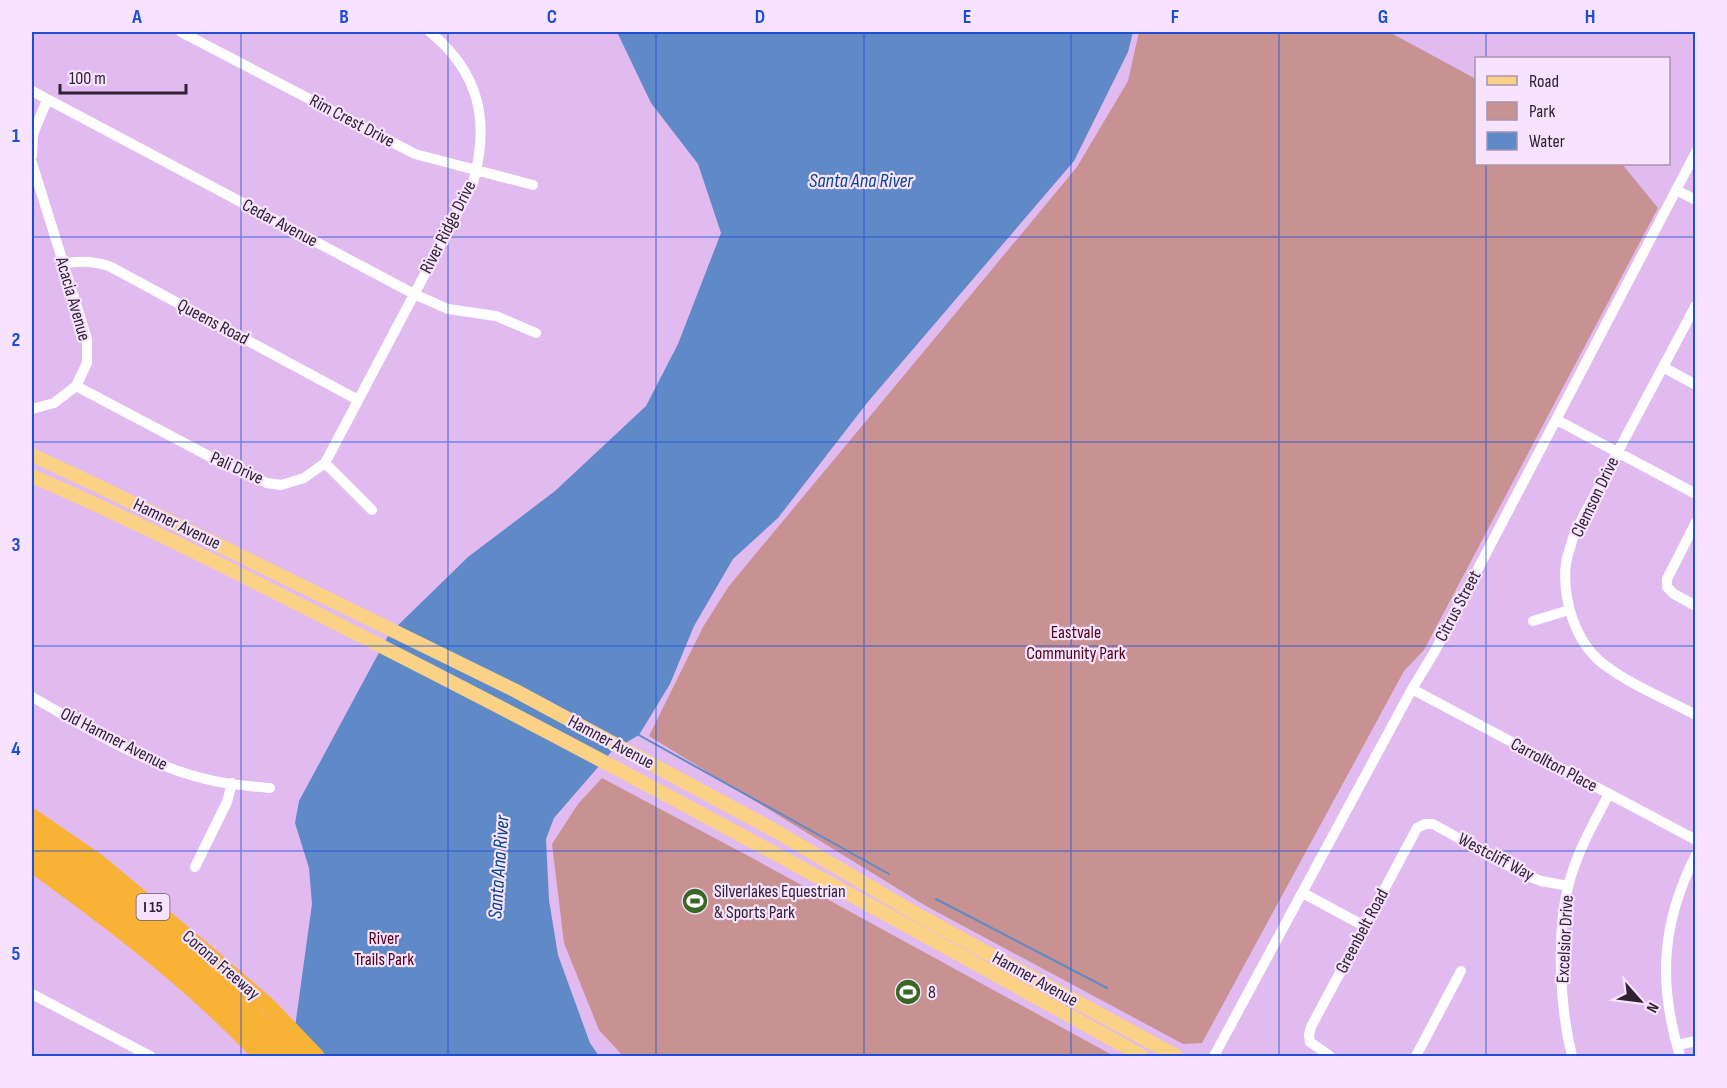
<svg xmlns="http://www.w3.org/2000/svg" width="1727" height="1088" viewBox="0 0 1727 1088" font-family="'Sofia Sans Condensed',sans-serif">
	<rect width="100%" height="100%" fill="#e1baef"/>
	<path fill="#c89192" d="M 1139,32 L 1389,32 L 1476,79 L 1476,164 L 1622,164 L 1658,208 L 1424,650 L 1404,671 L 1202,1043 L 1183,1044 L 926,906 L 649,736 L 703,627 L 729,586 L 1077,167 L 1128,81 Z
		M 602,778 L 754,859 L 1114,1056 L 623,1056 L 599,1030 L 564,943 L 552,844 L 578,804 Z"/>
	<path fill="#5f8ac7" d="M 617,32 L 1133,32 L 1128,52 L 1074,161 L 867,403 L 778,518 L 733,559 L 694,626 L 670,684 L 639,735 L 612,751 L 554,818 L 546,839 L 549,900 L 558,955 L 590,1043 L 599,1056 L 291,1056 L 312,904 L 309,868 L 295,823 L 299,801 L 389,634 L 468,557 L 555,491 L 646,406 L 678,344 L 721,233 L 698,164 L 651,103 Z"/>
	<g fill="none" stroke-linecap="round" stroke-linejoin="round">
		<path stroke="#5f8ac7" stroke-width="2" d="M 637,734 L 889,874
			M 936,899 L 1107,988"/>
		<path stroke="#fff" stroke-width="10" d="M 181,32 L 415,154 L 533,185
			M 32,91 L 414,294 L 448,309 L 496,316 L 536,333
			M 32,156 L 33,134 L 47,100
			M 32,163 L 87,339 L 87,363 L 76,386 L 54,403 L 32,409
			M 1676,190 L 1696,200
			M 63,264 C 79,260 93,261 109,266 L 358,400
			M 1696,305 L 1575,532 C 1572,542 1568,553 1566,563 C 1562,599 1575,644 1606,666 C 1633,686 1666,699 1696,715
			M 1663,367 L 1696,385
			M 76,386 L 222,463 L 267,483 L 281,485 L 304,478 L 325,463 L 473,183 C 490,122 480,73 430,32
			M 1557,420 L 1696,494
			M 325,463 L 372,510
			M 1696,522 L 1667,579 L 1667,587 L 1674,594 L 1696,606
			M 1533,621 L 1569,610
			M 1412,689 L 1696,840
			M 32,697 C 88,728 146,766 210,780 C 230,785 250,786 270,788
			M 195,867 L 227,802 L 232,783
			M 1303,893 L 1364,926
			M 32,994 L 150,1056
			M 1677,1045 L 1696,1041
			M 1214,1056 L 1412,689 L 1435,651 L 1696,152
			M 1330,1056 L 1310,1042 L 1309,1035 L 1311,1027 L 1417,828 L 1425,824 L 1433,824 L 1523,874 L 1541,881 L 1568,886
			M 1416,1056 L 1461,971
			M 1572,1056 C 1560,1008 1556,935 1568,887 C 1576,854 1593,824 1609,794
			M 1680,1056 C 1658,984 1661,923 1696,855"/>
		<path stroke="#fbd186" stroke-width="14" d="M 32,455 L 96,485 L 516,691 L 772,829 L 918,915 L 1176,1056
			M 32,476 C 149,527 263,586 377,644 C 635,775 889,915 1142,1056"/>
		<path stroke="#f8b235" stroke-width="15" d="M 32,816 L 99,862 L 202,948 L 268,1005 L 317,1056
			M 32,831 C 129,894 216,975 298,1056
			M 32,848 C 121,908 202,981 278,1056
			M 32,865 C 112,923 193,984 260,1056"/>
	</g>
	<path fill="none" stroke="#1d4ed8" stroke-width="1.5" stroke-opacity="0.55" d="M 241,32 L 241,1056M 448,32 L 448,1056M 656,32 L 656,1056M 864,32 L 864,1056M 1071,32 L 1071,1056M 1279,32 L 1279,1056M 1486,32 L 1486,58M 1486,164 L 1486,1056M 32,237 L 1696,237M 32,442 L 1696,442M 32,646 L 1696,646M 32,851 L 1696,851"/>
	<defs>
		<g id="stadium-disc" transform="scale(1.35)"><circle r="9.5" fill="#3a6725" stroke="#f7e3fe"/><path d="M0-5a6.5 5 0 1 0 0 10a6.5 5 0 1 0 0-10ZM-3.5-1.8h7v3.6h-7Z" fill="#fff"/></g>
	</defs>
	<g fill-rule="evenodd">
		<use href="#stadium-disc" x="695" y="901"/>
		<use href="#stadium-disc" x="908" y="992"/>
	</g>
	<g text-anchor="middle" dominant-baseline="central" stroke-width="4.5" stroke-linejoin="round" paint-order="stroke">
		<rect fill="#f7e3fe" stroke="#6c5b71" stroke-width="1.5" x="136.5" y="894" width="33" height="26" rx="4.5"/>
		<g font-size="16" font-weight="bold" fill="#302135">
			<text x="153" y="907">I 15</text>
		</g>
		<g font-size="18" fill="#302135" stroke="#f7e3fe">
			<text transform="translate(352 121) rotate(28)">Rim Crest Drive</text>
			<text transform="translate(280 223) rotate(28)">Cedar Avenue</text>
			<text transform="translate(448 227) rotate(-63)">River Ridge Drive</text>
			<text transform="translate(73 299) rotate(74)">Acacia Avenue</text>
			<text transform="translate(213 322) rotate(28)">Queens Road</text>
			<text transform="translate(237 468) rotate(24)">Pali Drive</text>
			<text transform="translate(1595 497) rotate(-64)">Clemson Drive</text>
			<text transform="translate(177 524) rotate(26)">Hamner Avenue</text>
			<text transform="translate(1458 606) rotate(-62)">Citrus Street</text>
			<text transform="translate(114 739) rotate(27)">Old Hamner Avenue</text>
			<text transform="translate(611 742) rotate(28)">Hamner Avenue</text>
			<text transform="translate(1554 765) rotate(28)">Carrollton Place</text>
			<text transform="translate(1496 857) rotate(28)">Westcliff Way</text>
			<text transform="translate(1362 931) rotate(-62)">Greenbelt Road</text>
			<text transform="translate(1565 939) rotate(-87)">Excelsior Drive</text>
			<text transform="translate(221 965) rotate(41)">Corona Freeway</text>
			<text transform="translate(1035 979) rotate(29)">Hamner Avenue</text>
		</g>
		<g font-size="18" fill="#510415" stroke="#f7e3fe">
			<text x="1076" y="632">Eastvale<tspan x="1076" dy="21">Community Park</tspan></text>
			<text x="384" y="938">River<tspan x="384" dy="21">Trails Park</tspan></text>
		</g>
		<g font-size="18" fill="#302135" stroke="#f7e3fe" text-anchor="start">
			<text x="714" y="891">Silverlakes Equestrian<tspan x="714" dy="21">&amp; Sports Park</tspan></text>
			<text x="928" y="992">8</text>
		</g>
		<g font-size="20" font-style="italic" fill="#06448d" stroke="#f7e3fe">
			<text x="861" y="181">Santa Ana River</text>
			<text transform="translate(499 867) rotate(-86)">Santa Ana River</text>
		</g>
	</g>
	<rect width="1727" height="1088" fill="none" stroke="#f7e3fe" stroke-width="66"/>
	<rect x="1475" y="57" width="195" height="108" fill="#f7e3fe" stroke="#a795ae" stroke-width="1.5"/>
	<rect x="1487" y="76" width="30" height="9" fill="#fbd186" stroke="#a795ae" stroke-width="1.5"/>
	<text x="1529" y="87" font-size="18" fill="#302135">Road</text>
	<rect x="1487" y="102" width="30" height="18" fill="#c89192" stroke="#a795ae" stroke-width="1.5"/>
	<text x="1529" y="117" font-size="18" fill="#302135">Park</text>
	<rect x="1487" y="132" width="30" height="18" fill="#5f8ac7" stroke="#a795ae" stroke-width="1.5"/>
	<text x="1529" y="147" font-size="18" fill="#302135">Water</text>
	<g transform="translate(1640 1001) rotate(118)" stroke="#f7e3fe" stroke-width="4.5" paint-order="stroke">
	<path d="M0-4.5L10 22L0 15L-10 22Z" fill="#302135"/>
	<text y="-9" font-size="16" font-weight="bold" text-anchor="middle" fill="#302135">N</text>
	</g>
	<path d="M60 84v9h126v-9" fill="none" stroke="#302135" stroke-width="3"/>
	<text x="69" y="84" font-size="18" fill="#302135" stroke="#f7e3fe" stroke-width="4.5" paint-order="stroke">100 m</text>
	<rect x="33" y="33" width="1661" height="1022" fill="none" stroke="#1d4ed8" stroke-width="2"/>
	<g font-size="20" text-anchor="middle" font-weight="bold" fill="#1d4ed8">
		<text x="137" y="23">A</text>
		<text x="344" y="23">B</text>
		<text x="552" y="23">C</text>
		<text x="760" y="23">D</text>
		<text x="967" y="23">E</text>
		<text x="1175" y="23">F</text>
		<text x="1383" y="23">G</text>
		<text x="1590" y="23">H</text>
		<text x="16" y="142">1</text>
		<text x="16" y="346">2</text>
		<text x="16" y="551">3</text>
		<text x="16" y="755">4</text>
		<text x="16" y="960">5</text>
	</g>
</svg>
